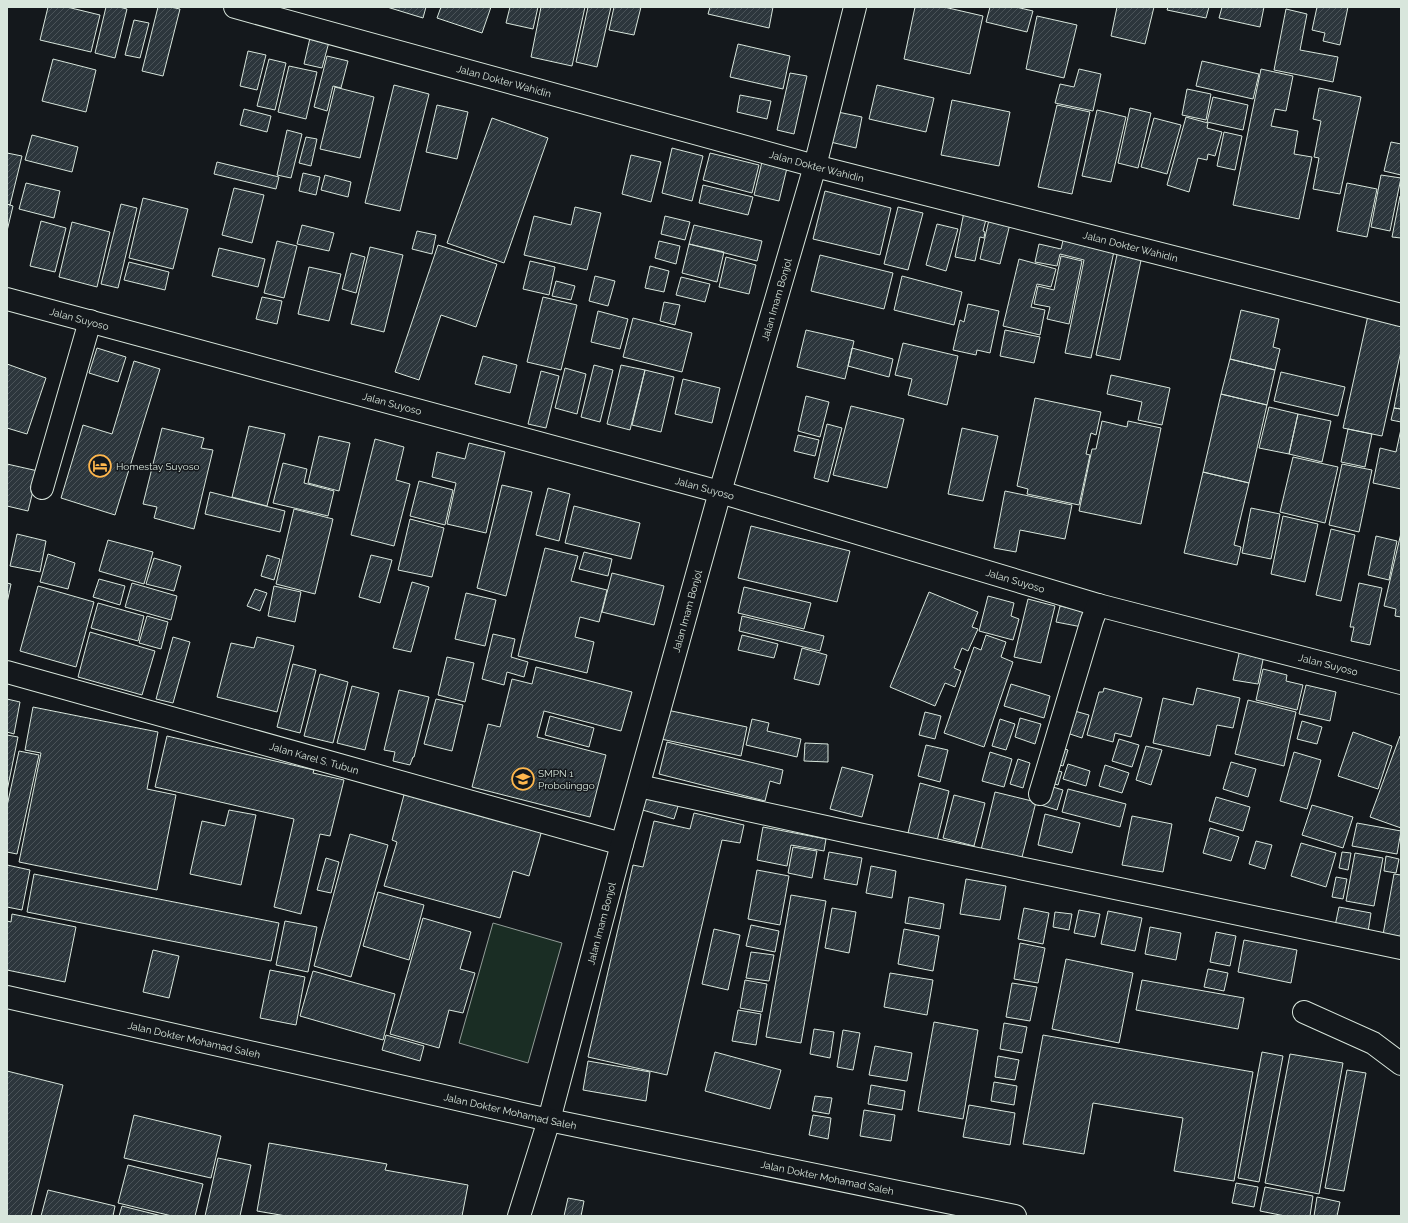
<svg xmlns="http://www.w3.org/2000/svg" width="1408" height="1223" viewBox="0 0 1408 1223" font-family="Raleway,sans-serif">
	<defs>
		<pattern id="building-hatch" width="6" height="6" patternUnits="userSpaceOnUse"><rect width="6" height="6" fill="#2c363c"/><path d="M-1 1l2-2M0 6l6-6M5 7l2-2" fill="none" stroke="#4a5358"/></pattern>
	</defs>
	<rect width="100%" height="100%" fill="#14181c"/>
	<path fill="#1a2d24" stroke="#939e99" d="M 493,923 L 562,943 L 528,1063 L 459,1043 Z"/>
	<path fill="url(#building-hatch)" stroke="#d8e6dc" d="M 48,7 L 67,7 L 100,15 L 91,52 L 40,40 Z
		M 106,7 L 119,7 L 127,9 L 115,58 L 95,53 Z
		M 158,7 L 170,7 L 180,9 L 163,76 L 142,71 Z
		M 387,7 L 426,7 L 423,18 Z
		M 441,7 L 491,7 L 482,33 L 437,18 Z
		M 510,7 L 538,7 L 533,29 L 506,23 Z
		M 541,7 L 585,7 L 572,66 L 531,57 Z
		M 588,7 L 611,7 L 597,67 L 576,62 Z
		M 614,7 L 641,7 L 634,35 L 609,30 Z
		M 710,7 L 773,7 L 769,28 L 708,14 Z
		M 915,7 L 944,7 L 983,16 L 970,74 L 904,59 Z
		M 990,7 L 1016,7 L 1033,11 L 1027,32 L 986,22 Z
		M 1117,7 L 1154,7 L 1145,44 L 1111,36 Z
		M 1168,7 L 1209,7 L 1206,18 L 1167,10 Z
		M 1222,7 L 1264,7 L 1260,27 L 1219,18 Z
		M 1317,7 L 1348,7 L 1340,45 L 1323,41 L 1325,33 L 1312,30 Z
		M 1286,9 L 1307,14 L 1300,50 L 1338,57 L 1333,82 L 1274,70 Z
		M 1037,16 L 1077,25 L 1064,78 L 1026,69 Z
		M 134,20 L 149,23 L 140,58 L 125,55 Z
		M 310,38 L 329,42 L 322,68 L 304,64 Z
		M 738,44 L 790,56 L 783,89 L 730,77 Z
		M 248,51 L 266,55 L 257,90 L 240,86 Z
		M 327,56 L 348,61 L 341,88 L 333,86 L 327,111 L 314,107 Z
		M 53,59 L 96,70 L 86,112 L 42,101 Z
		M 269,59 L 286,63 L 275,110 L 257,106 Z
		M 1202,61 L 1259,74 L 1253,99 L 1196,86 Z
		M 289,66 L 317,72 L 306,119 L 278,112 Z
		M 1079,69 L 1101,74 L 1093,111 L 1055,103 L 1060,84 L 1074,87 Z
		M 1261,69 L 1293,76 L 1286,111 L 1275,109 L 1271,126 L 1298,131 L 1294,154 L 1312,157 L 1299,219 L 1233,205 Z
		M 790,73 L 807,76 L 794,134 L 777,130 Z
		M 394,85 L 429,94 L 400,211 L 365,203 Z
		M 877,85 L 934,98 L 926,132 L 869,119 Z
		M 335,87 L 374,97 L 360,158 L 320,149 Z
		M 1319,88 L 1361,97 L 1340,194 L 1313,189 L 1319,158 L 1314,157 L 1321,121 L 1313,119 Z
		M 1187,89 L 1211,94 L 1206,120 L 1182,115 Z
		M 740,95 L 771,101 L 767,119 L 737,112 Z
		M 1213,97 L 1248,105 L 1243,130 L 1207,122 Z
		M 952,100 L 1010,112 L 999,166 L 941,155 Z
		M 437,105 L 468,112 L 457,159 L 426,152 Z
		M 1057,105 L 1090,112 L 1072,194 L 1038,187 Z
		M 1130,108 L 1151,113 L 1138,168 L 1118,163 Z
		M 244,109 L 271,116 L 267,132 L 240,125 Z
		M 1097,110 L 1126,117 L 1111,182 L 1082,176 Z
		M 833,111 L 862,117 L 856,148 L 826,141 Z
		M 1186,117 L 1208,123 L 1207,128 L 1222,132 L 1215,156 L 1208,154 L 1207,160 L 1198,158 L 1189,192 L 1167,185 Z
		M 492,118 L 548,138 L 504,263 L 447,243 Z
		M 1154,118 L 1181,125 L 1167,174 L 1141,167 Z
		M 287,130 L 302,134 L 291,178 L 277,175 Z
		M 1224,132 L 1242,136 L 1235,170 L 1217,166 Z
		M 32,135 L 78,147 L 72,172 L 25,160 Z
		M 306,137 L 317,139 L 311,166 L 299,163 Z
		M 1391,142 L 1401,144 L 1401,175 L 1384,171 Z
		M 672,148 L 703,156 L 692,201 L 662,193 Z
		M 7,153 L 22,156 L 10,205 L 7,204 Z
		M 710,153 L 759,165 L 752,193 L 703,180 Z
		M 631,155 L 661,162 L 651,202 L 622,194 Z
		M 217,162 L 279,177 L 276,189 L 214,174 Z
		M 762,162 L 787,168 L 779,201 L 754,195 Z
		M 303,173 L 320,177 L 316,195 L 299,191 Z
		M 325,175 L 351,182 L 348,197 L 321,190 Z
		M 1381,175 L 1401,178 L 1390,231 L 1371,227 Z
		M 26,183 L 60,191 L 54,218 L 19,209 Z
		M 1347,183 L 1377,189 L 1367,237 L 1337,231 Z
		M 703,185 L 753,197 L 748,215 L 699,203 Z
		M 234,188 L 264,195 L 252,243 L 222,235 Z
		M 825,191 L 891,208 L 880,255 L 813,239 Z
		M 1400,196 L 1401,197 L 1401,238 L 1392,237 Z
		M 143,198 L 188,209 L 173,269 L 129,258 Z
		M 7,204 L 13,206 L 7,231 Z
		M 121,204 L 137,208 L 118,288 L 101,284 Z
		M 575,207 L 601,213 L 587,270 L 524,255 L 534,216 L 571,225 Z
		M 898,207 L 923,213 L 908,270 L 884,264 Z
		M 965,207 L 988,212 L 983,231 L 985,232 L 984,238 L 980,237 L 975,261 L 955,257 Z
		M 991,211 L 1012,216 L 1000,264 L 980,259 Z
		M 665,216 L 690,222 L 685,240 L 661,234 Z
		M 41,221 L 66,228 L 55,272 L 30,266 Z
		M 72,222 L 110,232 L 97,287 L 59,277 Z
		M 937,224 L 958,229 L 946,271 L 926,265 Z
		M 302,225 L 334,233 L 329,251 L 297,244 Z
		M 694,225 L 762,241 L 757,261 L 689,244 Z
		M 417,231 L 436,235 L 432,254 L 412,249 Z
		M 1065,232 L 1116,242 L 1091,358 L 1065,353 L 1084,260 L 1060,254 L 1057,266 L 1035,262 L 1039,244 L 1061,249 Z
		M 277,241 L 297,246 L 284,298 L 264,293 Z
		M 659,241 L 680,246 L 676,264 L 655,258 Z
		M 689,244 L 724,252 L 717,282 L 682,273 Z
		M 438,245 L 497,264 L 476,327 L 441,315 L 419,380 L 395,372 Z
		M 1119,245 L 1143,251 L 1120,360 L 1096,355 Z
		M 370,247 L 403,255 L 384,332 L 351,324 Z
		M 219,248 L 265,259 L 258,287 L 212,276 Z
		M 351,253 L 365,257 L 356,293 L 342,289 Z
		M 820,255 L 893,273 L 884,309 L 811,291 Z
		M 1061,256 L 1082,261 L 1069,324 L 1047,319 L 1050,307 L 1034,304 L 1038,286 L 1054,290 Z
		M 726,257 L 756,265 L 749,294 L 719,287 Z
		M 1019,259 L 1056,269 L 1051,287 L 1037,284 L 1031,307 L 1045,310 L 1040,335 L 1003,326 Z
		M 530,261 L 555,267 L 549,295 L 523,289 Z
		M 129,262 L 169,272 L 165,290 L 124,280 Z
		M 650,266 L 669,271 L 664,292 L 645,288 Z
		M 309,267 L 341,274 L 329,321 L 298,314 Z
		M 595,276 L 615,281 L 608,306 L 589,301 Z
		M 902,276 L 962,292 L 954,325 L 894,310 Z
		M 681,277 L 710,284 L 705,302 L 676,295 Z
		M 556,281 L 575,286 L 571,300 L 552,296 Z
		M 262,297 L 282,301 L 277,324 L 256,319 Z
		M 543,297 L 577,305 L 561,370 L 527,362 Z
		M 664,302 L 680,305 L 675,325 L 660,321 Z
		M 968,304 L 999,311 L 990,353 L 977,350 L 976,355 L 953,350 L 960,320 L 964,322 Z
		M 1241,310 L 1279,319 L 1273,347 L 1280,349 L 1275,370 L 1230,359 Z
		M 598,311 L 628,319 L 620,349 L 591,342 Z
		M 1369,311 L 1401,318 L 1401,351 L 1382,436 L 1343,428 Z
		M 633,318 L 692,333 L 682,372 L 623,357 Z
		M 806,330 L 854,341 L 845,379 L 797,367 Z
		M 1005,330 L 1040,337 L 1034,363 L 1000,356 Z
		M 903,343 L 958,356 L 947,405 L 908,395 L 912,379 L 895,375 Z
		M 97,348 L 126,357 L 118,382 L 89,373 Z
		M 852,348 L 893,359 L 889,377 L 848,366 Z
		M 483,356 L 517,365 L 510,393 L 475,384 Z
		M 1230,359 L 1275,370 L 1267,405 L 1221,394 Z
		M 134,361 L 160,369 L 115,515 L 61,498 L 83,425 L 112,434 Z
		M 7,364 L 46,378 L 27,434 L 7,428 Z
		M 594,365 L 613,370 L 600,422 L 581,417 Z
		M 621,365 L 645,370 L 630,430 L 607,424 Z
		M 565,368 L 586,374 L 577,414 L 555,408 Z
		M 645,370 L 674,377 L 661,432 L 632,425 Z
		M 541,371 L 559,376 L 546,428 L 528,424 Z
		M 1281,372 L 1345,387 L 1338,416 L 1274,401 Z
		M 1401,372 L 1401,409 L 1394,408 Z
		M 1111,375 L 1170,388 L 1162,425 L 1138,420 L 1142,402 L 1107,394 Z
		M 683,379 L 720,388 L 712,423 L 675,414 Z
		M 1221,394 L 1267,405 L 1249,483 L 1203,472 Z
		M 806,396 L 829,402 L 820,437 L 798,431 Z
		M 1035,398 L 1101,412 L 1096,435 L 1091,433 L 1086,454 L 1090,455 L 1079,505 L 1027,494 L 1028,489 L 1017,486 Z
		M 851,406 L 904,419 L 887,488 L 833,475 Z
		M 1269,407 L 1298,414 L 1289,454 L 1259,448 Z
		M 1394,408 L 1401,409 L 1401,422 L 1391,420 Z
		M 1298,414 L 1331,421 L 1322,462 L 1289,454 Z
		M 1102,421 L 1127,427 L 1128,421 L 1161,428 L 1141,524 L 1079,511 L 1092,449 L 1096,449 Z
		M 827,424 L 842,428 L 828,482 L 814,478 Z
		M 249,426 L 285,434 L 267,506 L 232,497 Z
		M 162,428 L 204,438 L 201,448 L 213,450 L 194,529 L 154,518 L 157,507 L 143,504 Z
		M 962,428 L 998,436 L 983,501 L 948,494 Z
		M 1348,429 L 1372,434 L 1365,467 L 1341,462 Z
		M 1401,429 L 1401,489 L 1373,483 L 1380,448 L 1396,452 Z
		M 798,435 L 819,440 L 815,456 L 794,451 Z
		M 319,436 L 350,443 L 339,491 L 308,483 Z
		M 375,439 L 404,447 L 396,480 L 410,484 L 394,546 L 351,535 Z
		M 469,443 L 505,452 L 486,533 L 447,524 L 456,483 L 432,477 L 437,452 L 465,459 Z
		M 1293,457 L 1338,467 L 1325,523 L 1280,512 Z
		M 283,463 L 307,469 L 304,483 L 334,491 L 328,516 L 273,503 Z
		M 7,464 L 38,471 L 28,511 L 7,506 Z
		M 1342,464 L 1372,470 L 1359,532 L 1329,525 Z
		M 1203,472 L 1249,483 L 1234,545 L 1241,547 L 1237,565 L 1184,553 Z
		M 419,481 L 453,490 L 445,525 L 410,516 Z
		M 502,485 L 532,492 L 506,596 L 477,588 Z
		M 548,488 L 570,494 L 559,541 L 536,535 Z
		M 1005,491 L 1072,505 L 1065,539 L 1020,530 L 1016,552 L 994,548 Z
		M 210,492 L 285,511 L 280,532 L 205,514 Z
		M 574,506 L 640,523 L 631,559 L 565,543 Z
		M 1251,508 L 1280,514 L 1271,559 L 1242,553 Z
		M 294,509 L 333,519 L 315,594 L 276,584 Z
		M 1283,516 L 1318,524 L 1305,582 L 1271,574 Z
		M 410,519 L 444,528 L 432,577 L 398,570 Z
		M 751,526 L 850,551 L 837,602 L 738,578 Z
		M 1331,529 L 1355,535 L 1341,601 L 1316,595 Z
		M 1401,533 L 1401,617 L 1395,616 L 1396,609 L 1384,606 Z
		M 17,534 L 46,541 L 40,572 L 10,566 Z
		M 1376,536 L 1397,541 L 1389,580 L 1368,575 Z
		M 108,540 L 153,552 L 144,584 L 99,571 Z
		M 545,548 L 578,556 L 571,581 L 607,590 L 599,622 L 580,617 L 575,637 L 594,642 L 587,673 L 518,656 Z
		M 584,552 L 612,559 L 608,576 L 579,569 Z
		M 48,554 L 75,563 L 68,589 L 40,582 Z
		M 267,555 L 280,559 L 274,580 L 261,576 Z
		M 371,555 L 392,560 L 380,603 L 359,597 Z
		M 154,558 L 181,566 L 174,591 L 146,584 Z
		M 612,573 L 664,586 L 654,625 L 602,612 Z
		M 99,579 L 125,586 L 120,605 L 93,597 Z
		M 412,582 L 429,587 L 411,652 L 393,648 Z
		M 7,583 L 11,584 L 7,603 Z
		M 132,583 L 177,596 L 171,620 L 125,607 Z
		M 1359,583 L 1382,588 L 1370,645 L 1351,641 L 1354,627 L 1350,627 Z
		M 38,586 L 94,602 L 76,667 L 20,651 Z
		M 274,586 L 301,592 L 295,622 L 268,616 Z
		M 744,587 L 811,603 L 804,629 L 738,613 Z
		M 255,589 L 267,593 L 260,611 L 247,606 Z
		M 929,592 L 978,612 L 972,627 L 978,629 L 968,651 L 962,648 L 954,668 L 961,671 L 955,687 L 945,683 L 935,706 L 890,687 Z
		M 466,593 L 496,600 L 485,646 L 455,639 Z
		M 988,596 L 1014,603 L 1011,616 L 1019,619 L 1013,640 L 979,631 Z
		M 1028,599 L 1055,606 L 1041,663 L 1014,657 Z
		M 98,603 L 144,616 L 138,641 L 91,628 Z
		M 1060,606 L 1085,612 L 1082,627 L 1056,622 Z
		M 147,616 L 168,622 L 161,649 L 139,643 Z
		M 742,616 L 824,636 L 820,651 L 739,631 Z
		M 90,632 L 155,651 L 142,695 L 78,677 Z
		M 493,634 L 515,639 L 511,657 L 528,662 L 524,677 L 507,672 L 504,685 L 482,679 Z
		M 742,635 L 778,644 L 774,658 L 738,650 Z
		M 986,635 L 1006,642 L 1001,657 L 1013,662 L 984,747 L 944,733 L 974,647 L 981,650 Z
		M 173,637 L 190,642 L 173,703 L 156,699 Z
		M 257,637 L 294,646 L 277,712 L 217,697 L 231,643 L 254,648 Z
		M 1241,645 L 1265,650 L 1258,684 L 1233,680 Z
		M 802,648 L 827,655 L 819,685 L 794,679 Z
		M 447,657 L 474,663 L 465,702 L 438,695 Z
		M 293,664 L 316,670 L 300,733 L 277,727 Z
		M 536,667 L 632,692 L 621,731 L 544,711 L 537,737 L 606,755 L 590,817 L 472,787 L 488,724 L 500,727 L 512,679 L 532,684 Z
		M 1263,669 L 1287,675 L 1286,681 L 1303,685 L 1297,710 L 1256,700 Z
		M 320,674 L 348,682 L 333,743 L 304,736 Z
		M 1011,684 L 1050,696 L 1044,718 L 1004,706 Z
		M 1306,685 L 1336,692 L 1330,721 L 1299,714 Z
		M 352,686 L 379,693 L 365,750 L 337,743 Z
		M 1104,688 L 1142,698 L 1131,737 L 1115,733 L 1113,742 L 1087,735 L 1099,692 L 1103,692 Z
		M 1197,688 L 1240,698 L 1233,728 L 1217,725 L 1210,756 L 1153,743 L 1163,698 L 1193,705 Z
		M 399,690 L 429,697 L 414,757 L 413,757 L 410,765 L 393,761 L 395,752 L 384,750 Z
		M 7,699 L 20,702 L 14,734 L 7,732 Z
		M 436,699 L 463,705 L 452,751 L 424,744 Z
		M 1248,700 L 1296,712 L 1284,766 L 1235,754 Z
		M 33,707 L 158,732 L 147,789 L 176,795 L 157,890 L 19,862 L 41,753 L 25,750 Z
		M 667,710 L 747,727 L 741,756 L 661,739 Z
		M 1071,710 L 1089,715 L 1082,738 L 1064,732 Z
		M 925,712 L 941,716 L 935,739 L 919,735 Z
		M 550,716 L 594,728 L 589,747 L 545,735 Z
		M 1020,718 L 1041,724 L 1035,744 L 1015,737 Z
		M 752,719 L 769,723 L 767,731 L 801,739 L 797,757 L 746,745 Z
		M 1000,719 L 1015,724 L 1006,750 L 992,746 Z
		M 1302,721 L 1322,727 L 1317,744 L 1297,739 Z
		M 1353,732 L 1392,746 L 1378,789 L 1338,776 Z
		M 7,735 L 18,737 L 7,791 Z
		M 167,736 L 314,770 L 313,773 L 344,780 L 330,836 L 320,834 L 301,914 L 274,907 L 294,819 L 155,787 Z
		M 1400,736 L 1401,737 L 1401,828 L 1370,817 Z
		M 1119,739 L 1139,745 L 1132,767 L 1112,761 Z
		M 667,742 L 783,770 L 780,784 L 770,781 L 765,801 L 659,774 Z
		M 805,743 L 828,744 L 828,762 L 804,761 Z
		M 926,745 L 948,750 L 940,782 L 918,776 Z
		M 1146,746 L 1162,750 L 1151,785 L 1136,780 Z
		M 1058,747 L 1068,750 L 1063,766 L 1054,763 Z
		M 19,751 L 39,755 L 17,854 L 7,852 L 7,806 Z
		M 990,752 L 1012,759 L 1004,787 L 982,781 Z
		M 1294,752 L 1321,760 L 1307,809 L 1280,801 Z
		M 1018,759 L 1030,763 L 1023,788 L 1010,784 Z
		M 1231,762 L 1256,769 L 1248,797 L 1223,789 Z
		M 1068,764 L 1090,771 L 1086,786 L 1063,779 Z
		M 1105,765 L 1129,773 L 1122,793 L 1099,786 Z
		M 842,767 L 873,775 L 862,817 L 830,809 Z
		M 1052,769 L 1062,772 L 1058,785 L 1048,782 Z
		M 920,783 L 949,791 L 937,841 L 908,833 Z
		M 1046,785 L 1063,790 L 1057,810 L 1041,805 Z
		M 1068,789 L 1126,804 L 1120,827 L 1062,812 Z
		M 645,790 L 680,800 L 674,819 L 639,809 Z
		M 405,791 L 542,830 L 529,876 L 513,871 L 500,918 L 384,886 L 397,842 L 392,840 Z
		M 995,792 L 1036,802 L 1021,861 L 981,850 Z
		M 954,795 L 985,803 L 974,846 L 943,838 Z
		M 1216,797 L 1250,807 L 1243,831 L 1209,821 Z
		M 1312,805 L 1353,817 L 1343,848 L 1302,835 Z
		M 229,810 L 256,815 L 241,885 L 190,874 L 202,821 L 225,826 Z
		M 694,813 L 744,825 L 740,843 L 722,840 L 667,1075 L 588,1057 L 633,865 L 643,867 L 654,821 L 690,829 Z
		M 1045,814 L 1080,823 L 1072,853 L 1038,845 Z
		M 1132,816 L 1172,824 L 1163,872 L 1122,865 Z
		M 1357,823 L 1401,831 L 1397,854 L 1352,846 Z
		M 763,827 L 826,839 L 824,851 L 791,845 L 787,866 L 757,860 Z
		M 1210,828 L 1239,837 L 1231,861 L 1203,853 Z
		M 350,834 L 388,845 L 351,977 L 314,966 Z
		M 1256,841 L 1272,845 L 1265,869 L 1249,864 Z
		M 1301,843 L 1336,853 L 1326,887 L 1291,876 Z
		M 793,847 L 817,851 L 812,878 L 788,873 Z
		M 829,852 L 862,858 L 857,885 L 824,879 Z
		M 1342,852 L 1351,853 L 1348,870 L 1339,868 Z
		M 1355,853 L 1383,858 L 1374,906 L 1346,901 Z
		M 1386,856 L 1399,859 L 1396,873 L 1384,871 Z
		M 326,858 L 339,862 L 331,893 L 317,890 Z
		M 7,865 L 30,870 L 22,910 L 7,907 Z
		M 871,866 L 896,871 L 892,898 L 866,893 Z
		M 757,870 L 789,876 L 780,925 L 748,919 Z
		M 34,874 L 279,923 L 271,961 L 27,912 Z
		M 1394,874 L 1401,875 L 1401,931 L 1399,943 L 1382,940 Z
		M 1336,877 L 1347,879 L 1343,899 L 1332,897 Z
		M 966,879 L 1006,886 L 1000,920 L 960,914 Z
		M 378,892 L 424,905 L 409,960 L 363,946 Z
		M 791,895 L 826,901 L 801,1043 L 766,1037 Z
		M 909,897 L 944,904 L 940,929 L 905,923 Z
		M 1339,907 L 1371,913 L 1368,932 L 1335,926 Z
		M 832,908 L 856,912 L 849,953 L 825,948 Z
		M 1024,908 L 1049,913 L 1043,944 L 1018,939 Z
		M 1079,910 L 1100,914 L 1095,937 L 1074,933 Z
		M 1108,911 L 1142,918 L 1135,951 L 1101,944 Z
		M 1055,912 L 1072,914 L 1069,930 L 1053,927 Z
		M 12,914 L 76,927 L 65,982 L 7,970 L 7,921 L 11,922 Z
		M 423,918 L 471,932 L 460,969 L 475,973 L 463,1013 L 449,1010 L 439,1048 L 390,1034 Z
		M 285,921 L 317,927 L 308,972 L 276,965 Z
		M 751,925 L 779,931 L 775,952 L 746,946 Z
		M 1150,927 L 1181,933 L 1176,960 L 1145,954 Z
		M 714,929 L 740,935 L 728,990 L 702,984 Z
		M 904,929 L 939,936 L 933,971 L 898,964 Z
		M 1216,932 L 1236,936 L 1230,966 L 1210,962 Z
		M 1244,940 L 1297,950 L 1291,983 L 1238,972 Z
		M 1020,943 L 1045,948 L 1038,983 L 1014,979 Z
		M 153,950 L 179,956 L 169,998 L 143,992 Z
		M 751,952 L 774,955 L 769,981 L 746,978 Z
		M 1066,959 L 1133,973 L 1119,1043 L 1052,1029 Z
		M 1208,969 L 1228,973 L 1224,991 L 1204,987 Z
		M 270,970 L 305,977 L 296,1025 L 260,1018 Z
		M 313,971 L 395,994 L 383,1040 L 300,1016 Z
		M 890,973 L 933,980 L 927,1015 L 884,1007 Z
		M 745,980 L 767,984 L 762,1012 L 740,1008 Z
		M 1142,980 L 1244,998 L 1238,1029 L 1136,1010 Z
		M 1012,983 L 1037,987 L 1030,1021 L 1006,1017 Z
		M 738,1010 L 761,1014 L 756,1045 L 732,1041 Z
		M 934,1022 L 978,1030 L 963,1119 L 918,1111 Z
		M 1004,1023 L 1027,1027 L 1022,1053 L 1000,1049 Z
		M 814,1029 L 834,1032 L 830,1058 L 810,1054 Z
		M 843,1030 L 860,1033 L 853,1070 L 837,1067 Z
		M 386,1035 L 424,1046 L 420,1061 L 382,1050 Z
		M 1043,1035 L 1253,1072 L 1234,1181 L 1174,1171 L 1183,1118 L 1093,1103 L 1084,1154 L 1023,1144 Z
		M 875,1046 L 912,1053 L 907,1081 L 869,1075 Z
		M 715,1052 L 781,1070 L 770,1109 L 705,1091 Z
		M 1262,1052 L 1283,1056 L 1259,1182 L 1238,1178 Z
		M 1290,1054 L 1343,1063 L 1319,1194 L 1265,1183 Z
		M 998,1056 L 1019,1060 L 1015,1080 L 995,1077 Z
		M 588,1061 L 650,1072 L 646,1101 L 583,1090 Z
		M 1347,1070 L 1366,1073 L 1344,1191 L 1325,1188 Z
		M 7,1071 L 63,1085 L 31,1216 L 7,1216 Z
		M 994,1082 L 1017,1086 L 1014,1105 L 991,1101 Z
		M 871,1085 L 905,1091 L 902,1110 L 868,1104 Z
		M 815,1096 L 832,1098 L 829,1114 L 812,1111 Z
		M 969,1105 L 1015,1113 L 1010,1145 L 963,1137 Z
		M 864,1110 L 895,1115 L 891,1141 L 860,1136 Z
		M 134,1115 L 221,1136 L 211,1178 L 124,1158 Z
		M 813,1115 L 831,1118 L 828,1139 L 809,1135 Z
		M 269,1143 L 387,1164 L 385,1170 L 468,1185 L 462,1216 L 286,1216 L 257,1211 Z
		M 218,1158 L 251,1165 L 240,1216 L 205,1216 Z
		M 128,1165 L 203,1184 L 195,1216 L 172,1216 L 118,1203 Z
		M 1236,1183 L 1258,1187 L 1254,1207 L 1232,1203 Z
		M 1265,1187 L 1313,1196 L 1310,1216 L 1285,1216 L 1260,1211 Z
		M 48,1190 L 115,1206 L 113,1216 L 41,1216 Z
		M 1317,1197 L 1340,1202 L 1337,1216 L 1314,1216 Z
		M 568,1198 L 584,1201 L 581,1216 L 564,1216 Z
		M 122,1206 L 162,1216 L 119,1216 Z"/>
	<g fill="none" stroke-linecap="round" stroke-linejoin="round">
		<g stroke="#d8e6dc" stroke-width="24">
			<g id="minor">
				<path id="s1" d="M 235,7 L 815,166 L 1401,315"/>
				<path id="s2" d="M 7,299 L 720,492 L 1098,605 L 1401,683"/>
				<path d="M 42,488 L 90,321"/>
				<path id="s3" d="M 7,672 L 622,844"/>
				<path d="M 639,786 L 858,834 L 1401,948"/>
				<path d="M 1040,794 L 1092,620 L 1098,605"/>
				<path d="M 1304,1012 L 1373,1043 L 1401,1064"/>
				<path id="s4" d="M 519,1216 L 549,1120 L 622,844 L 720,492 L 815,166 L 855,7"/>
			</g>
		</g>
		<g stroke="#d8e6dc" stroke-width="24">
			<g id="major">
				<path id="s5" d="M 7,997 L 549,1120 L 1015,1216"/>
			</g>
		</g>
		<use href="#minor" stroke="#14181c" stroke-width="22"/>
		<use href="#major" stroke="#14181c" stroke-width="22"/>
	</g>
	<defs>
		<g id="hotel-ring" transform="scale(1.15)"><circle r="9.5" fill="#14181c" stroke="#ffb74d" stroke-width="1.5"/><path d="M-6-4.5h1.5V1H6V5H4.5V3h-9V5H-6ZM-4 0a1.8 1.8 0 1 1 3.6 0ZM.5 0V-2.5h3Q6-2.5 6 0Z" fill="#ffb74d"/></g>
		<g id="school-ring" transform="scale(1.15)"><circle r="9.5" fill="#14181c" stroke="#ffb74d" stroke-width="1.5"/><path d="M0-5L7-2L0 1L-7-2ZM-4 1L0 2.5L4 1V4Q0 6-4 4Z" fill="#ffb74d"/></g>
	</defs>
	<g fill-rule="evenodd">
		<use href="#hotel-ring" x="100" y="466"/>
		<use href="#school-ring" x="523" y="779"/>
	</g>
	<g text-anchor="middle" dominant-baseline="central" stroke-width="3" stroke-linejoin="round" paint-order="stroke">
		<g font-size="10" fill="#d8e6dc" stroke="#14181c">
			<text stroke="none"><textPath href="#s1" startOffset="279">Jalan Dokter Wahidin</textPath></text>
			<text stroke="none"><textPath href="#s1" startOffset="603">Jalan Dokter Wahidin</textPath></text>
			<text stroke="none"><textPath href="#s1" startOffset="927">Jalan Dokter Wahidin</textPath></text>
			<text stroke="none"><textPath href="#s4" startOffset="952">Jalan Imam Bonjol</textPath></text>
			<text stroke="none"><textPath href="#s2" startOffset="75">Jalan Suyoso</textPath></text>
			<text stroke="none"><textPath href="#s2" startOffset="399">Jalan Suyoso</textPath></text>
			<text stroke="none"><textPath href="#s2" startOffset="723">Jalan Suyoso</textPath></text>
			<text stroke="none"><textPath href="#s2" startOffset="1047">Jalan Suyoso</textPath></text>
			<text stroke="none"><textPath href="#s4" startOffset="628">Jalan Imam Bonjol</textPath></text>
			<text stroke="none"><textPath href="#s2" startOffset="1371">Jalan Suyoso</textPath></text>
			<text stroke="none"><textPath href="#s3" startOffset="319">Jalan Karel S. Tubun</textPath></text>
			<text stroke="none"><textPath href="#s4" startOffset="304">Jalan Imam Bonjol</textPath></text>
			<text stroke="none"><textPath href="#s5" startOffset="192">Jalan Dokter Mohamad Saleh</textPath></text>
			<text stroke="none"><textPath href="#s5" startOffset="516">Jalan Dokter Mohamad Saleh</textPath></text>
			<text stroke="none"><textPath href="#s5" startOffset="840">Jalan Dokter Mohamad Saleh</textPath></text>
		</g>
		<g font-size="10" fill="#d8e6dc" stroke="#14181c" text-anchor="start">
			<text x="116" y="466">Homestay Suyoso</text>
			<text x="538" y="773">SMPN 1<tspan x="538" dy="12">Probolinggo</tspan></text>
		</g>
	</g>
	<rect width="1408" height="1223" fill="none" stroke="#d8e6dc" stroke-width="16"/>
</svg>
